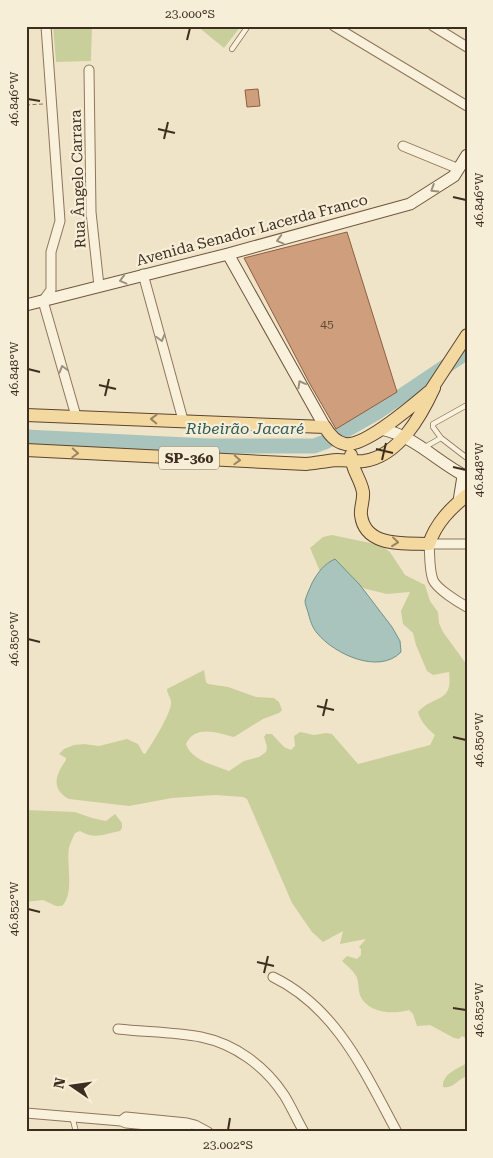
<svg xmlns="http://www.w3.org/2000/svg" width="493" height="1158" viewBox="0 0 493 1158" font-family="'Roboto Serif',serif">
	<rect width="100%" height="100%" fill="#f0e4c8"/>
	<path fill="#c9cf9b" d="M 53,26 L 92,26 L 91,61 L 56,62 Z
		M 197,26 L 241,26 L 224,48 Z
		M 332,535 L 380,545 L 390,552 L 405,575 L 425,585 L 430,601 L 438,612 L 439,623 L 443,632 L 467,665 L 467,1039 L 462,1036 L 459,1039 L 454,1038 L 430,1025 L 417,1026 L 413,1014 L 409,1010 C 393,1015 367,1013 360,995 C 358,989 359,981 356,976 C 353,970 346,965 342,961 L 347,956 L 357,959 L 361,955 L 361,949 L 359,947 L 366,939 L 340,944 L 343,931 L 323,942 L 312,932 L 292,903 L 247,799 L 243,797 L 215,795 L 172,798 L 129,806 L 69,799 C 50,789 56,774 66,760 L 66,758 L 59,754 L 64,749 L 74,745 L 84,744 L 99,746 L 127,739 L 138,744 L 143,753 L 145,754 C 152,744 170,715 171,704 C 172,698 167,695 167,689 L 204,670 L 206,682 L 208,684 L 228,687 L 256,697 L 274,698 L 279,702 L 282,710 L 279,713 L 263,719 L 234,737 C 218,733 195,724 186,744 C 192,761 214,765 229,771 L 244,761 L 259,757 L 266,752 L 267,747 L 264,737 L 266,734 L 272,734 L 284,747 L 291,750 L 295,746 L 294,736 L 300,732 L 314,735 L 326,733 L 332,734 L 358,764 L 430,745 L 435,735 C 428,729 420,721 418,712 C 435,694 453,704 449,672 L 433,675 L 427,671 L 416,645 L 413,633 L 403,624 L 401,611 L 410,592 L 387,594 L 366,589 L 350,582 L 322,576 L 310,548 L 323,537 Z
		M 26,810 L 75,812 L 92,818 L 106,821 L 115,814 L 122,823 L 122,828 L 120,831 C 104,834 95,840 80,831 L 75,833 C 73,838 70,843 69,848 C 66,864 75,893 62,906 L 56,906 L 43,900 L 26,902 Z
		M 467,1063 L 467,1076 C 458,1079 453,1089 443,1087 C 442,1074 457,1069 467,1063 Z"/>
	<path fill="#a9c4bc" stroke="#6f938a" d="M 335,559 L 360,585 L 392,627 L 400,641 L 401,652 C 379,675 334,654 317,633 C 312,627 310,620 308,612 C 307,609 305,604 305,601 C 306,596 310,588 312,583 C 318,572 324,564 335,559 Z"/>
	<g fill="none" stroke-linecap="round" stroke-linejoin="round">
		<path stroke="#a9c4bc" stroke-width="15" d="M 26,437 L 207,446 L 314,446 L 325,442 L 376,413 L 467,352"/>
	</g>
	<path fill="#cf9f7d" stroke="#8d5f41" d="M 258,89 L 260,106 L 247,107 L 245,90 Z
		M 347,232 L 397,392 L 336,429 L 310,384 L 244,258 Z"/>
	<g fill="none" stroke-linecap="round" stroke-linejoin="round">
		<g stroke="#8d765c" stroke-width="6">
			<path id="lane" d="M 232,49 L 248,26
				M 467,405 L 433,424 L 433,427 L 441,438 L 467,458
				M 425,447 L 441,438
				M 72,1116 L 76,1132"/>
		</g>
		<g stroke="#8d765c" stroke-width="11">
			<path id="street" d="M 46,26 L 60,221 L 51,252 L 51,290 L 43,301 L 76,416
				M 334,26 L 467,106
				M 433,26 L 467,47
				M 89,70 L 91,212 L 99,286
				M 403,146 L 459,169
				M 143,274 L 183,420
				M 467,544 L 429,544 C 430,555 429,569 433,580 C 437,589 458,602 467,607
				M 273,977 C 337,1008 365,1073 397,1132
				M 118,1029 C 145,1032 174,1032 201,1037 C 235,1044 265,1066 284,1095 C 291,1106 297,1120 304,1132
				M 26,1113 L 121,1121 L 126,1123 L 178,1128 L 188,1132
				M 121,1121 L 126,1117 L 187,1123 L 195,1125 L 208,1132"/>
		</g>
		<g stroke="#6f573f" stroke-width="13">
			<path id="secondary" d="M 228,254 L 325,427
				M 26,305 L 228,254 L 410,204 L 454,176 L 467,155
				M 381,429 C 415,436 437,462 467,477
				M 459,501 L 463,476"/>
		</g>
		<g stroke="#5b4430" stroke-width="14">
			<path id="primary" d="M 429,393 L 467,335
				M 26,415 L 325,427 C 329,434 336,442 345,444 C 366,447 414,404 430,391
				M 26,450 L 306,464 C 316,463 326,461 337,460 C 346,460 355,462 364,461 C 399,456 421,416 434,388
				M 351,455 C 351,469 361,479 363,492 C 364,500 360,508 361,515 C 365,548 406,543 429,544 C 436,523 450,509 467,495"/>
		</g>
		<path stroke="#8d765c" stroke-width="1" stroke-dasharray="4 2.5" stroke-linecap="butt" d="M 26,105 L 43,104"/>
		<use href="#lane" stroke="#faf1dc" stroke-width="4.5"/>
		<use href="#street" stroke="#faf1dc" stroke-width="9"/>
		<use href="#secondary" stroke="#faf1dc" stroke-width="11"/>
		<use href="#primary" stroke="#f3d9a0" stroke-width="12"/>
	</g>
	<defs><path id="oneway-chevron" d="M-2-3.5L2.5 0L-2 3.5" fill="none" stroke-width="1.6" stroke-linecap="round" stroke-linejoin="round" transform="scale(1.25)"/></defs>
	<g stroke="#9c907e">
		<use href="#oneway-chevron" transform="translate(434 189) rotate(148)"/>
		<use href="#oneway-chevron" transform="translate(280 240) rotate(165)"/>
		<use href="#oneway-chevron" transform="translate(123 280) rotate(165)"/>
		<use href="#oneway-chevron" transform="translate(161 338) rotate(75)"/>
		<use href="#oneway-chevron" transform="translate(63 369) rotate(-106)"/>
		<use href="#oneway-chevron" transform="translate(301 384) rotate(-119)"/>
	</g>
	<g stroke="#988460">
		<use href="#oneway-chevron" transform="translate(154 419) rotate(-178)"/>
		<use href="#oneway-chevron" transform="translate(75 453) rotate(3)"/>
		<use href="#oneway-chevron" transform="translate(237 460) rotate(3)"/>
		<use href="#oneway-chevron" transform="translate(395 542) rotate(6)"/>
	</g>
	<path fill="none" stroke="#3d2e20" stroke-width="2" d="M 187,40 L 190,28M 28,99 L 40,101M 158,129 L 175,133M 164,139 L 168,122M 453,197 L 466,200M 28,369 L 40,372M 99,385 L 116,389M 105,396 L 109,379M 376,449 L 393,453M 382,460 L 386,443M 453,467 L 466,470M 28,639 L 40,642M 317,706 L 334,710M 323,716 L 327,699M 453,737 L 466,740M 28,909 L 40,912M 257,962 L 274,966M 264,973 L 268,956M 453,1008 L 466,1010M 228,1130 L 230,1118"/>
	<g text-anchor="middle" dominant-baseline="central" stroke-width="4.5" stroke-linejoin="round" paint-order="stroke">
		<g font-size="12" fill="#624a37">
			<text x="327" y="324">45</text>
		</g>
		<rect fill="#f7eed8" stroke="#756857" stroke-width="1" x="159" y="446.5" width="60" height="23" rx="4"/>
		<g font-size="14" font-weight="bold" fill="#3d2e20">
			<text x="189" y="458">SP-360</text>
		</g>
		<g font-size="15" fill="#3d2e20" stroke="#f7eed8">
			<text transform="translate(78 179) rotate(-92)">Rua Ângelo Carrara</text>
			<text transform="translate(252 230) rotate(-15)">Avenida Senador Lacerda Franco</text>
		</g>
		<g font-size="16" font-style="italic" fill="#2f5d5a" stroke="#f7eed8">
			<text x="245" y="428">Ribeirão Jacaré</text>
		</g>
	</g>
	<rect width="493" height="1158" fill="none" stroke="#f7eed8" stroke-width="55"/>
	<g transform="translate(72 1086) rotate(283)" stroke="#f7eed8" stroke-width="4" paint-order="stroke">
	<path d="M0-4L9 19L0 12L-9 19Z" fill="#3d2e20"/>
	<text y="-8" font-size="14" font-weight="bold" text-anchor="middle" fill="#3d2e20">N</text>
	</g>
	<rect x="28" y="28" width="438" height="1102" fill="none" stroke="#3d2e20" stroke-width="2"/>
	<g font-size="12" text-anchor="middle" fill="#3d2e20">
		<text x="190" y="18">23.000°S</text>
		<text transform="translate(14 99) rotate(-90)" y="4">46.846°W</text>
		<text transform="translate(479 200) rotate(-90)" y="4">46.846°W</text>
		<text transform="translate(14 369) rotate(-90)" y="4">46.848°W</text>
		<text transform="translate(479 470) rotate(-90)" y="4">46.848°W</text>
		<text transform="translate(14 639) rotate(-90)" y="4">46.850°W</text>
		<text transform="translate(479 740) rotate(-90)" y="4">46.850°W</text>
		<text transform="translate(14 909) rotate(-90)" y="4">46.852°W</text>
		<text transform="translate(479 1010) rotate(-90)" y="4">46.852°W</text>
		<text x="228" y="1149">23.002°S</text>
	</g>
</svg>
